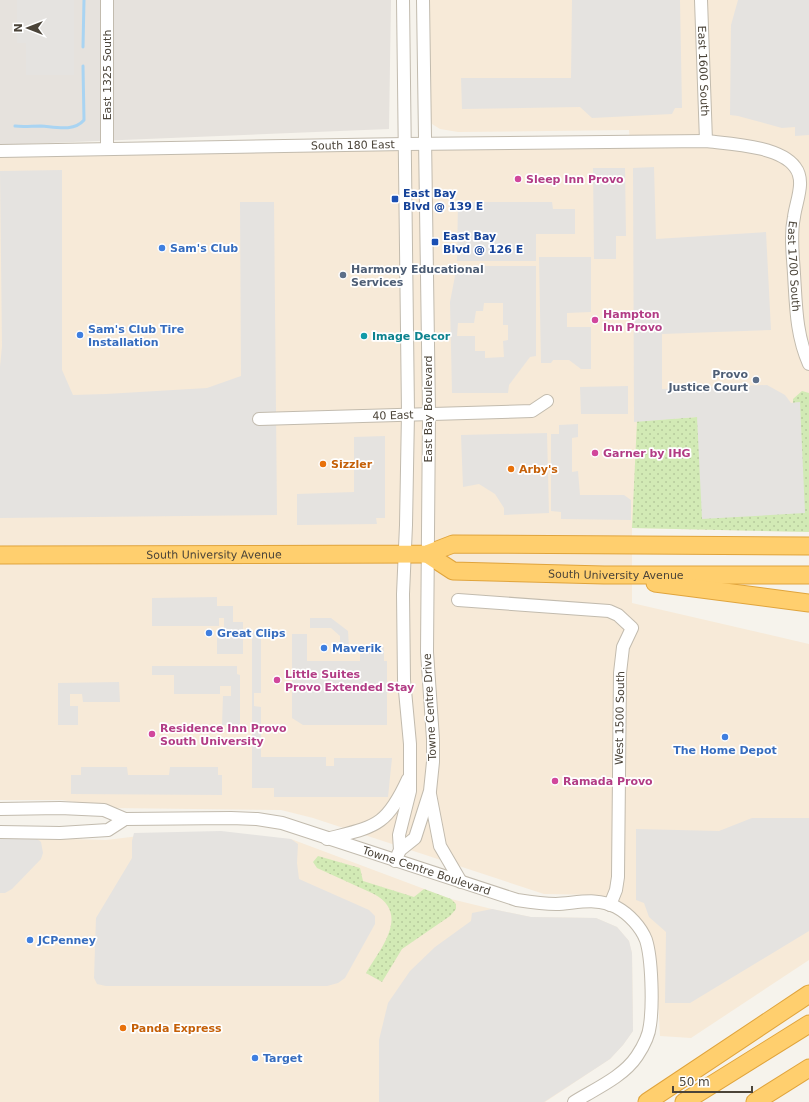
<svg xmlns="http://www.w3.org/2000/svg" width="809" height="1102" viewBox="0 0 809 1102" font-family="'DejaVu Sans',sans-serif">
	<defs>
		<pattern id="grass-dots" width="8" height="8" patternUnits="userSpaceOnUse"><rect width="8" height="8" fill="#d2eab5"/><path d="M2 2h.1M6 6h.1" fill="none" stroke="#b6ca9c" stroke-width="1.8" stroke-linecap="round"/></pattern>
	</defs>
	<rect width="100%" height="100%" fill="#f6f3ec"/>
	<path fill="#f7ead8" d="M 427,0 L 809,0 L 809,532 L 632,528 L 632,603 L 809,644 L 809,960 L 691,1038 L 660,1036 L 656,960 L 650,936 L 638,918 L 621,902 L 598,895 L 544,894 L 313,818 L 281,810 L 111,808 L 62,800 L 0,800 L 0,151 L 630,142 L 629,130 L 458,132 L 440,129 L 432,124 L 429,112 Z
		M 164,833 L 291,839 L 451,899 L 492,909 L 531,917 L 596,918 L 617,927 L 629,941 L 632,953 L 633,1031 L 623,1045 L 610,1059 L 545,1102 L 0,1102 L 0,837 L 106,840 Z"/>
	<path fill="#e6e2dd" d="M 0,0 L 391,0 L 389,129 L 0,145 Z"/>
	<path fill="url(#grass-dots)" d="M 802,391 L 809,393 L 809,532 L 632,528 L 637,421 L 697,417 L 800,402 L 793,403 L 793,399 Z
		M 318,856 L 360,868 L 363,881 L 414,897 L 424,889 L 451,899 L 456,904 L 456,909 L 450,916 L 402,949 L 382,982 L 366,973 C 380,949 411,914 374,894 L 317,868 L 313,862 Z"/>
	<path fill="#e5e3e0" fill-rule="evenodd" d="M 17,0 L 74,0 L 74,75 L 26,75 L 26,43 L 17,43 Z
		M 572,0 L 680,0 L 682,108 L 675,108 L 672,114 L 592,118 L 580,107 L 462,109 L 461,78 L 571,78 Z
		M 738,0 L 809,0 L 809,135 L 795,136 L 795,127 L 782,128 L 738,116 L 730,115 L 731,25 Z
		M 654,167 L 656,239 L 766,232 L 771,330 L 662,334 L 662,389 L 767,385 L 785,395 L 791,403 L 800,402 L 805,513 L 702,519 L 697,417 L 634,422 L 633,168 Z
		M 625,168 L 626,236 L 616,236 L 616,259 L 594,259 L 593,168 Z
		M 62,170 L 62,370 L 73,395 L 106,394 L 207,388 L 241,376 L 240,202 L 274,202 L 277,515 L 0,518 L 0,367 L 2,346 L 0,171 Z
		M 458,202 L 552,202 L 553,209 L 575,209 L 575,234 L 536,234 L 536,261 L 457,261 Z
		M 539,257 L 591,257 L 591,312 L 567,313 L 567,327 L 591,327 L 591,369 L 581,369 L 569,360 L 553,360 L 551,363 L 541,363 Z
		M 455,266 L 536,266 L 536,356 L 530,357 L 509,385 L 508,393 L 452,393 L 450,302 L 455,276 ZM 484,303 L 503,303 L 503,325 L 508,325 L 508,340 L 503,341 L 504,357 L 485,358 L 485,351 L 475,351 L 475,336 L 457,336 L 458,323 L 474,323 L 476,311 L 483,311 Z
		M 628,386 L 628,414 L 581,414 L 580,387 Z
		M 578,424 L 578,437 L 572,438 L 572,472 L 578,471 L 580,495 L 624,495 L 631,500 L 631,520 L 561,519 L 561,512 L 551,511 L 551,434 L 559,434 L 559,425 Z
		M 547,433 L 549,513 L 504,515 L 504,508 L 495,494 L 479,484 L 463,487 L 461,435 Z
		M 385,436 L 385,518 L 376,518 L 377,524 L 297,525 L 297,494 L 354,492 L 354,437 Z
		M 217,597 L 217,606 L 233,606 L 233,622 L 243,622 L 243,654 L 217,654 L 217,629 L 224,629 L 224,618 L 219,618 L 219,626 L 152,626 L 152,598 Z
		M 310,618 L 331,618 L 348,631 L 349,647 L 384,647 L 384,661 L 387,661 L 387,725 L 303,725 L 292,718 L 292,634 L 307,634 L 307,661 L 360,661 L 360,653 L 340,653 L 340,636 L 331,628 L 310,628 Z
		M 252,632 L 261,632 L 261,693 L 254,693 L 254,706 L 261,707 L 261,757 L 326,757 L 326,766 L 334,766 L 334,758 L 392,758 L 388,797 L 274,797 L 274,788 L 252,788 Z
		M 152,666 L 237,666 L 237,674 L 240,675 L 240,725 L 222,725 L 223,696 L 231,696 L 231,686 L 220,686 L 220,694 L 174,694 L 174,675 L 152,675 Z
		M 119,682 L 120,702 L 83,702 L 82,694 L 70,694 L 70,706 L 78,706 L 78,725 L 58,725 L 58,683 Z
		M 81,767 L 127,767 L 128,775 L 169,775 L 170,767 L 218,767 L 218,775 L 222,775 L 222,795 L 71,794 L 71,775 L 81,775 Z
		M 752,818 L 809,818 L 809,931 L 690,1003 L 665,1003 L 666,932 L 649,917 L 644,903 L 636,900 L 636,829 L 719,831 Z
		M 221,831 L 291,839 L 298,844 L 297,863 L 299,879 L 369,910 L 375,916 L 375,924 L 345,978 L 338,983 L 327,986 L 106,986 L 97,984 L 94,978 L 96,918 L 132,858 L 132,841 L 134,833 Z
		M 0,835 L 36,838 L 41,842 L 43,853 L 41,859 L 12,889 L 5,893 L 0,893 Z
		M 492,909 L 531,917 L 596,918 L 617,927 L 629,941 L 632,953 L 633,1031 L 623,1045 L 610,1059 L 544,1102 L 379,1102 L 379,1040 L 388,1003 L 410,971 L 435,947 L 471,921 L 472,913 Z"/>
	<g fill="none" stroke-linecap="round" stroke-linejoin="round">
		<path stroke="#a9d4f2" stroke-width="3" d="M 83,47 L 84,0
			M 15,126 C 23,127 32,126 41,126 C 55,127 74,132 84,120 L 83,66"/>
		<g stroke="#c2bbae" stroke-width="14">
			<g id="minor">
				<path id="s1" d="M 701,0 L 706,141"/>
				<path d="M 107,149 L 107,0"/>
				<path id="s2" d="M 0,151 L 406,144 L 706,141 C 731,144 780,146 795,167 C 806,181 796,201 794,217 C 790,236 793,255 794,274 C 796,305 796,335 809,364"/>
				<path id="s3" d="M 259,419 L 532,411 L 547,401"/>
				<path d="M 458,600 L 609,611 L 618,615 L 632,628 L 623,647 L 620,673 L 618,877 L 616,890 L 610,905"/>
				<path d="M 430,794 L 440,846 L 461,882"/>
				<path d="M 0,809 L 60,808 L 104,810 L 125,819"/>
				<path id="s4" d="M 0,832 L 60,833 L 108,830 L 125,819 L 231,818 L 257,819 L 282,823 L 517,900 C 530,902 543,904 556,904 C 577,903 597,897 616,907 C 629,914 641,927 646,940 C 652,959 653,1005 650,1025 C 649,1036 643,1047 637,1056 C 623,1077 595,1089 574,1102"/>
				<path d="M 327,839 C 376,826 386,827 408,779"/>
				<path d="M 400,850 L 415,838 L 430,791 L 433,762 L 433,739 L 427,652 L 429,413 L 423,0"/>
				<path d="M 395,861 L 400,850 L 399,835 L 410,791 L 410,744 L 404,680 L 403,594 L 406,525 L 408,413 L 403,0"/>
			</g>
		</g>
		<g stroke="#e0a43c" stroke-width="19">
			<g id="highway">
				<path id="s5" d="M 427,554 L 453,571 L 604,575 L 809,575"/>
				<path id="s6" d="M 0,555 L 427,554 L 453,544 L 809,546"/>
				<path d="M 655,583 L 809,603"/>
				<path d="M 647,1102 L 809,994"/>
				<path d="M 684,1102 L 809,1024"/>
				<path d="M 755,1102 L 809,1068"/>
			</g>
		</g>
		<use href="#minor" stroke="#fff" stroke-width="12"/>
		<use href="#highway" stroke="#ffcf6e" stroke-width="17"/>
	</g>
	<g fill="#d1479c" stroke="#fff" stroke-width="1.5">
		<circle cx="518" cy="179" r="4"/>
		<circle cx="595" cy="320" r="4"/>
		<circle cx="595" cy="453" r="4"/>
		<circle cx="277" cy="680" r="4"/>
		<circle cx="152" cy="734" r="4"/>
		<circle cx="555" cy="781" r="4"/>
	</g>
	<g fill="#1a4fb4" stroke="#fff" stroke-width="1.5">
		<rect x="391" y="195" width="8" height="8" rx="2"/>
		<rect x="431" y="238" width="8" height="8" rx="2"/>
	</g>
	<g fill="#3f7fe0" stroke="#fff" stroke-width="1.5">
		<circle cx="162" cy="248" r="4"/>
		<circle cx="80" cy="335" r="4"/>
		<circle cx="209" cy="633" r="4"/>
		<circle cx="324" cy="648" r="4"/>
		<circle cx="725" cy="737" r="4"/>
		<circle cx="30" cy="940" r="4"/>
		<circle cx="255" cy="1058" r="4"/>
	</g>
	<g fill="#5c6f8a" stroke="#fff" stroke-width="1.5">
		<circle cx="343" cy="275" r="4"/>
		<circle cx="756" cy="380" r="4"/>
	</g>
	<circle fill="#0f9aa8" stroke="#fff" stroke-width="1.5" cx="364" cy="336" r="4"/>
	<g fill="#e8710a" stroke="#fff" stroke-width="1.5">
		<circle cx="323" cy="464" r="4"/>
		<circle cx="511" cy="469" r="4"/>
		<circle cx="123" cy="1028" r="4"/>
	</g>
	<g text-anchor="middle" dominant-baseline="central" stroke-width="3.5" stroke-linejoin="round" paint-order="stroke">
		<g font-size="11" fill="#4b4439" stroke="#fff">
			<text stroke="none"><textPath href="#s1" startOffset="71">East 1600 South</textPath></text>
			<text transform="translate(107 75) rotate(-90)">East 1325 South</text>
			<text stroke="none"><textPath href="#s2" startOffset="353">South 180 East</textPath></text>
			<text stroke="none"><textPath href="#s2" startOffset="902">East 1700 South</textPath></text>
			<text transform="translate(428 409) rotate(-90)">East Bay Boulevard</text>
			<text stroke="none"><textPath href="#s3" startOffset="134">40 East</textPath></text>
			<text stroke="none"><textPath href="#s6" startOffset="214">South University Avenue</textPath></text>
			<text stroke="none"><textPath href="#s5" startOffset="194">South University Avenue</textPath></text>
			<text transform="translate(430 707) rotate(-93)">Towne Centre Drive</text>
			<text transform="translate(620 718) rotate(-89)">West 1500 South</text>
			<text stroke="none"><textPath href="#s4" startOffset="438">Towne Centre Boulevard</textPath></text>
		</g>
		<g font-size="11" font-weight="bold" fill="#b23c85" stroke="#fff" text-anchor="start">
			<text x="526" y="179">Sleep Inn Provo</text>
			<text x="603" y="314">Hampton<tspan x="603" dy="13">Inn Provo</tspan></text>
			<text x="603" y="453">Garner by IHG</text>
			<text x="285" y="674">Little Suites<tspan x="285" dy="13">Provo Extended Stay</tspan></text>
			<text x="160" y="728">Residence Inn Provo<tspan x="160" dy="13">South University</tspan></text>
			<text x="563" y="781">Ramada Provo</text>
		</g>
		<g font-size="11" font-weight="bold" fill="#164399" stroke="#fff" text-anchor="start">
			<text x="403" y="193">East Bay<tspan x="403" dy="13">Blvd @ 139 E</tspan></text>
			<text x="443" y="236">East Bay<tspan x="443" dy="13">Blvd @ 126 E</tspan></text>
		</g>
		<g font-size="11" font-weight="bold" fill="#366cbe" stroke="#fff" text-anchor="start">
			<text x="170" y="248">Sam's Club</text>
			<text x="88" y="329">Sam's Club Tire<tspan x="88" dy="13">Installation</tspan></text>
			<text x="217" y="633">Great Clips</text>
			<text x="332" y="648">Maverik</text>
			<text x="725" y="750" text-anchor="middle">The Home Depot</text>
			<text x="38" y="940">JCPenney</text>
			<text x="263" y="1058">Target</text>
		</g>
		<g font-size="11" font-weight="bold" fill="#4e5e75" stroke="#fff" text-anchor="start">
			<text x="351" y="269">Harmony Educational<tspan x="351" dy="13">Services</tspan></text>
			<text x="748" y="374" text-anchor="end">Provo<tspan x="748" dy="13">Justice Court</tspan></text>
		</g>
		<g font-size="11" font-weight="bold" fill="#0d838f" stroke="#fff" text-anchor="start">
			<text x="372" y="336">Image Decor</text>
		</g>
		<g font-size="11" font-weight="bold" fill="#c56008" stroke="#fff" text-anchor="start">
			<text x="331" y="464">Sizzler</text>
			<text x="519" y="469">Arby's</text>
			<text x="131" y="1028">Panda Express</text>
		</g>
	</g>
	<g transform="translate(28 28) rotate(270)" stroke="#ffffff" stroke-width="3" paint-order="stroke">
	<path d="M0-3L7 15L0 10L-7 15Z" fill="#4b4439"/>
	<text y="-6" font-size="11" font-weight="bold" text-anchor="middle" fill="#4b4439">N</text>
	</g>
	<path d="M673 1086v6h79v-6" fill="none" stroke="#4b4439" stroke-width="2"/>
	<text x="679" y="1086" font-size="12" fill="#4b4439" stroke="#ffffff" stroke-width="3" paint-order="stroke">50 m</text>
</svg>
